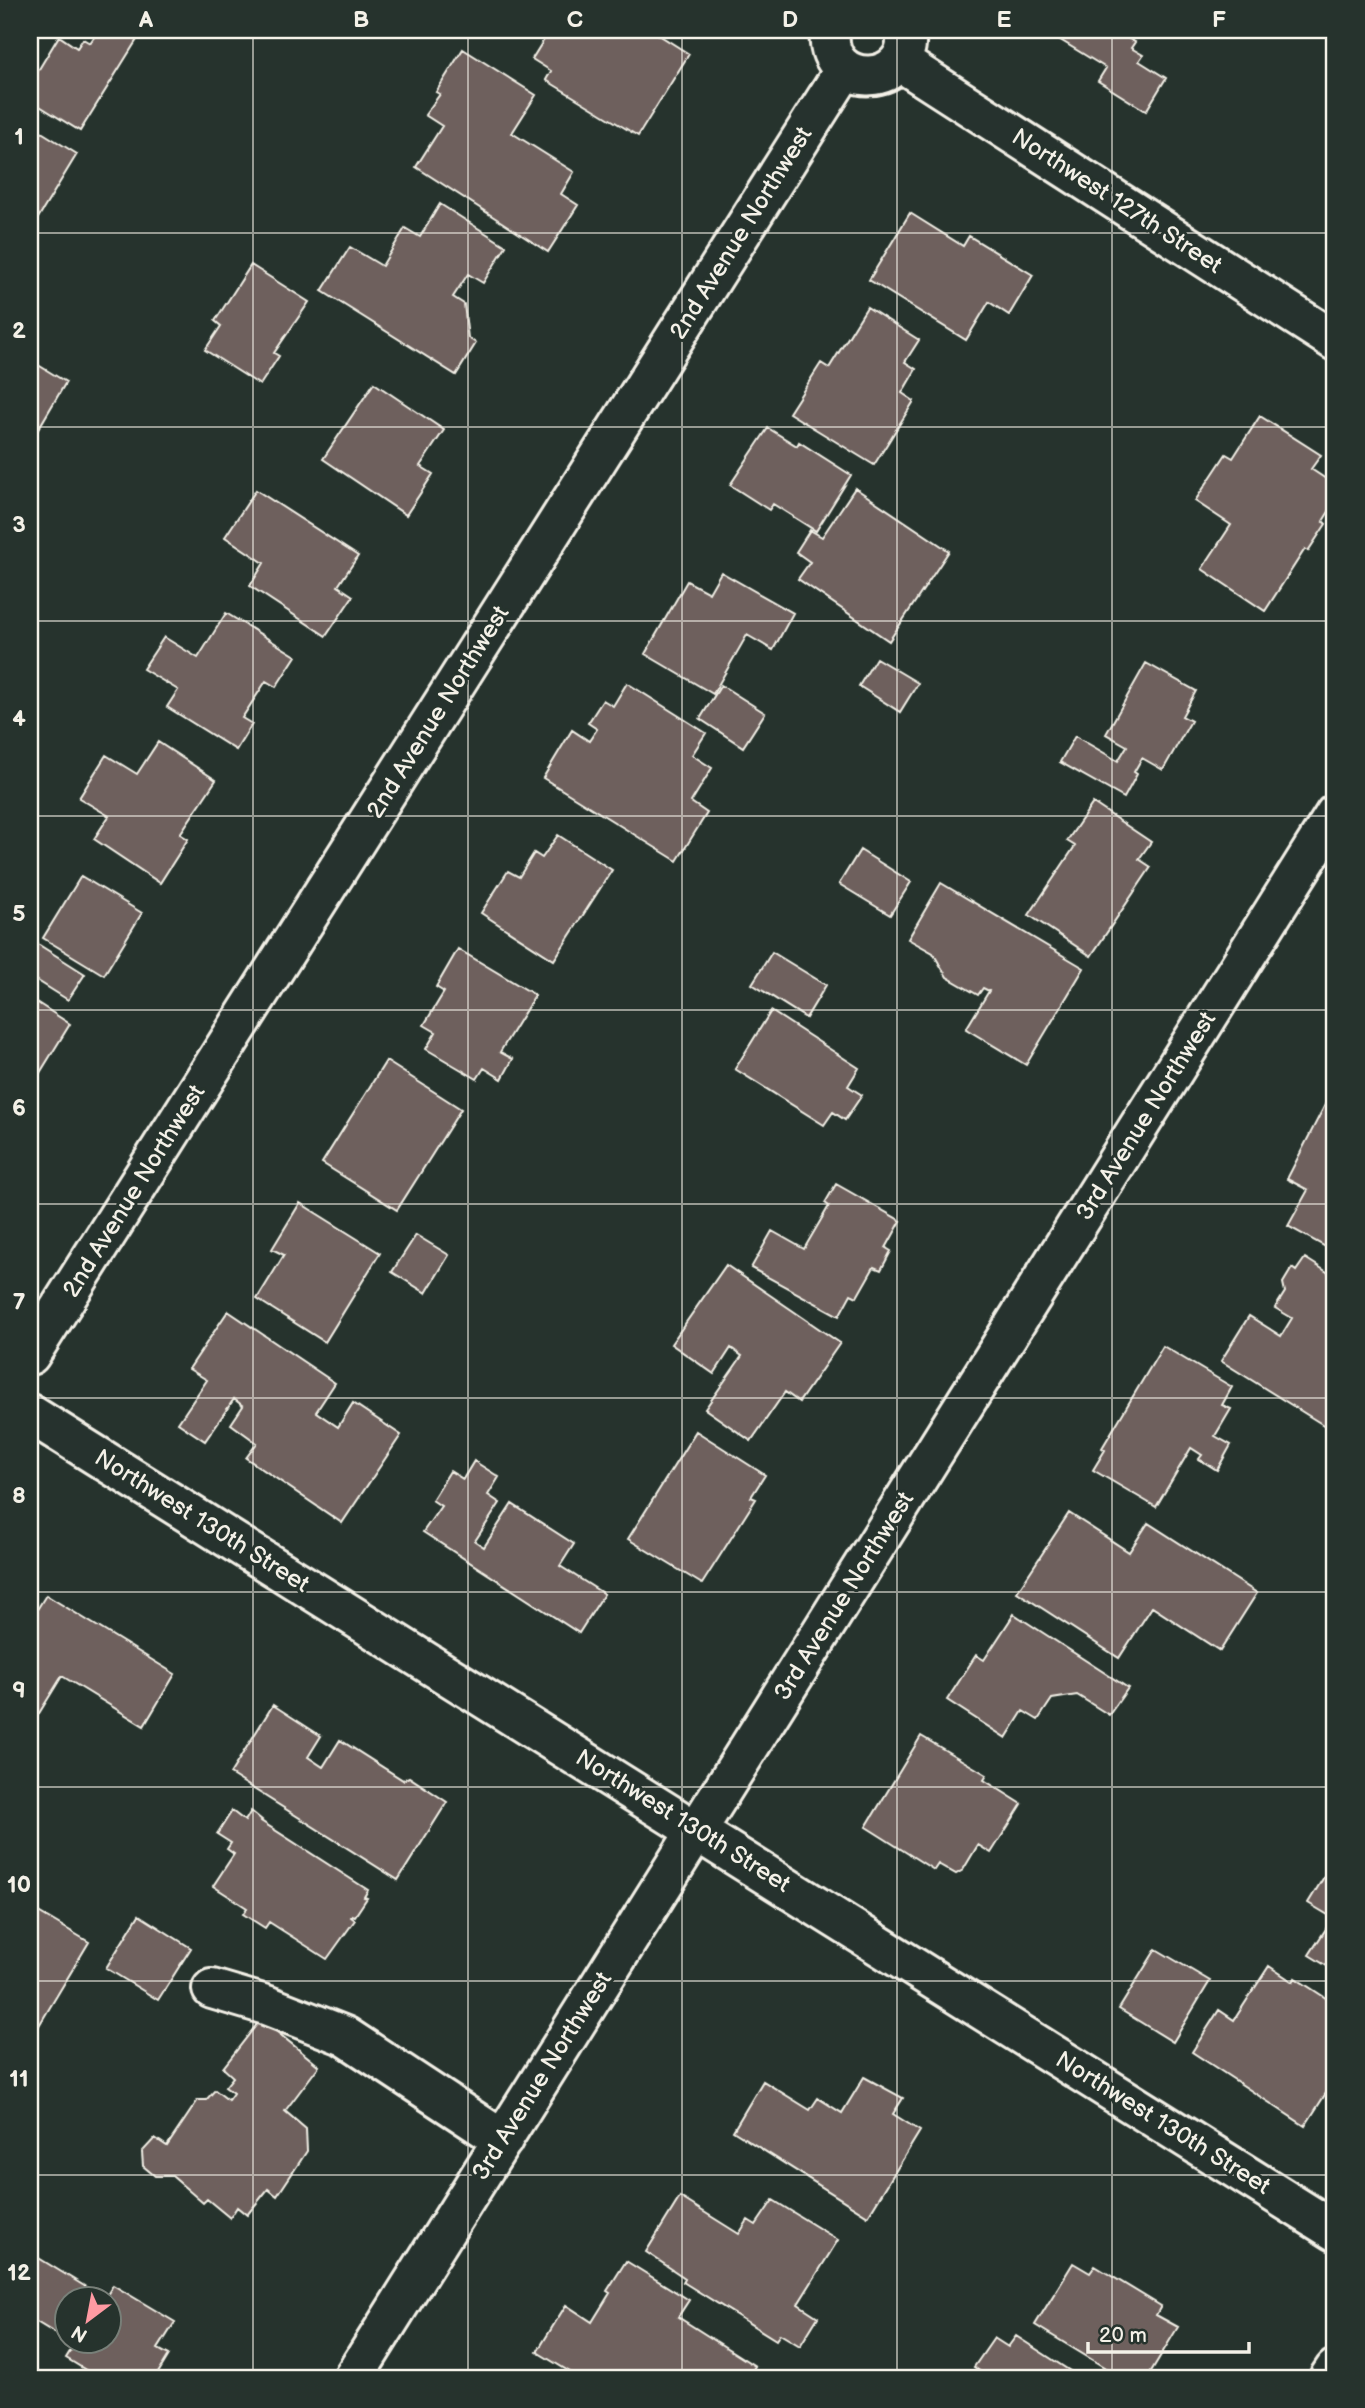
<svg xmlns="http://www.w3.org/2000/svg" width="1365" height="2408" viewBox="0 0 1365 2408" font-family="'Balsamiq Sans',sans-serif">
	<rect width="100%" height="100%" fill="#26332d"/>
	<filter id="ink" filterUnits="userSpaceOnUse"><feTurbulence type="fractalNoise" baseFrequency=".0143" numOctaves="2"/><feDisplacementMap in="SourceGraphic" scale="14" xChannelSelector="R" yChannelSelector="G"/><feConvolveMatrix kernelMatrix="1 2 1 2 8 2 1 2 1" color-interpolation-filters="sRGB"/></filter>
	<g filter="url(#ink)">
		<path fill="#6e615d" stroke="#f4f1e8" stroke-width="2" d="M 89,30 L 143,30 L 80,131 L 30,100 L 30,84 L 59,36 L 77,48 L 83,39 L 90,43 L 96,34 Z
			M 550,30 L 651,30 L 689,54 L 638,136 L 546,80 L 551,71 L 532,59 Z
			M 1044,30 L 1113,30 L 1135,42 L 1131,48 L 1143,55 L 1139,61 L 1166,78 L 1146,111 L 1098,81 L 1106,68 Z
			M 463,49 L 536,95 L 512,133 L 574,172 L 561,194 L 578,205 L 548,252 L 416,167 L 442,126 L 425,115 L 440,94 L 436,92 Z
			M 30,125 L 77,154 L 35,223 L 30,219 Z
			M 440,204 L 506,246 L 483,283 L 468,274 L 453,297 L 464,304 L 468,338 L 476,343 L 456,375 L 322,291 L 350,247 L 382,266 L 405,228 L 420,237 Z
			M 910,213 L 963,246 L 969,236 L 1033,275 L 1009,315 L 989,302 L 966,340 L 869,280 Z
			M 251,265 L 309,302 L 274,353 L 279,356 L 260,385 L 205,350 L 221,326 L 215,321 Z
			M 867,307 L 919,340 L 905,362 L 916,369 L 902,393 L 914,401 L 874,465 L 789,413 L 821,363 L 829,368 Z
			M 30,360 L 66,382 L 30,443 Z
			M 374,383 L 444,430 L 420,466 L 433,474 L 406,515 L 323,459 Z
			M 1260,416 L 1321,455 L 1311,469 L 1335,485 L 1335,502 L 1323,521 L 1326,524 L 1308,551 L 1305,549 L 1265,611 L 1202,569 L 1231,525 L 1195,501 L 1226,454 L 1233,458 Z
			M 768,428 L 797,446 L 799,442 L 851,475 L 816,531 L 773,504 L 769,510 L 730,485 Z
			M 855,488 L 949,551 L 889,641 L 798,579 L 810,562 L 796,552 L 810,530 L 822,537 Z
			M 256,490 L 358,556 L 338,586 L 353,596 L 326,636 L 250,586 L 264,563 L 225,537 Z
			M 721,572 L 793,613 L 773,650 L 747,635 L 713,694 L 645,654 L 687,581 L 709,593 Z
			M 226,613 L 296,656 L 276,687 L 266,681 L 242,718 L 252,724 L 236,750 L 167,707 L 178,690 L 143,669 L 164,637 L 198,658 Z
			M 876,658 L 918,683 L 900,712 L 859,686 Z
			M 1146,663 L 1196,691 L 1182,716 L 1191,721 L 1163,770 L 1142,758 L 1134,772 L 1137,774 L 1124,798 L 1060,762 L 1075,736 L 1118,761 L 1127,746 L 1106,734 Z
			M 627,683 L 706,733 L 692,755 L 712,768 L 691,802 L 707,813 L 677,861 L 543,778 L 572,730 L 589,741 L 597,729 L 588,723 L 603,700 L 613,706 Z
			M 721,685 L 765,713 L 743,747 L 700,719 Z
			M 158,742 L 216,780 L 180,834 L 188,839 L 160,883 L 94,839 L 109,816 L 79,798 L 106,755 L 137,774 Z
			M 1093,803 L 1151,842 L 1139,859 L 1151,867 L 1091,956 L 1029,915 L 1075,846 L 1067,841 Z
			M 558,835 L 612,870 L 554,960 L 481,913 L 508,871 L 519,877 L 534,853 L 542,858 Z
			M 860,850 L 911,882 L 890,915 L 839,884 Z
			M 81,876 L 142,913 L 104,975 L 43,938 Z
			M 941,883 L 1084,968 L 1026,1065 L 966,1029 L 989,991 L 983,988 L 978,995 L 947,977 L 933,953 L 908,939 Z
			M 33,941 L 85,974 L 68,1000 L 30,976 L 30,947 Z
			M 458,949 L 535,995 L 500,1052 L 513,1059 L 502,1079 L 484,1068 L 477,1079 L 426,1049 L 436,1032 L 424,1025 L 444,992 L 436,987 Z
			M 772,952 L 826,985 L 806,1018 L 752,984 Z
			M 30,998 L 70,1024 L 30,1089 Z
			M 771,1011 L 859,1068 L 848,1086 L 862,1095 L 845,1120 L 833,1112 L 824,1125 L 735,1069 Z
			M 386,1061 L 461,1109 L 397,1210 L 322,1163 Z
			M 1331,1093 L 1335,1095 L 1335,1252 L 1288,1226 L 1308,1190 L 1287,1179 Z
			M 836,1184 L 901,1221 L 886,1248 L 891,1251 L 881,1270 L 874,1267 L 857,1297 L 851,1294 L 839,1316 L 751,1268 L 772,1231 L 804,1249 L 829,1206 L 825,1203 Z
			M 300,1203 L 380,1253 L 325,1342 L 257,1299 L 284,1255 L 272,1249 Z
			M 416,1235 L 449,1255 L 426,1293 L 392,1272 Z
			M 1305,1258 L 1335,1277 L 1335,1428 L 1333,1431 L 1221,1361 L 1249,1316 L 1281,1336 L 1292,1318 L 1275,1308 L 1285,1292 L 1283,1283 L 1292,1268 L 1296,1271 Z
			M 726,1265 L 840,1343 L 799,1402 L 785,1392 L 751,1441 L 705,1409 L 742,1356 L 731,1348 L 714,1374 L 671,1344 Z
			M 228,1311 L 335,1383 L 316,1412 L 338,1427 L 353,1403 L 401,1435 L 342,1523 L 246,1458 L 257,1443 L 231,1424 L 243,1406 L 234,1399 L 205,1441 L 178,1423 L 207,1380 L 189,1369 Z
			M 1163,1346 L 1232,1387 L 1222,1405 L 1231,1409 L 1215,1436 L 1231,1445 L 1217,1470 L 1199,1459 L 1202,1455 L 1191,1448 L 1156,1507 L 1093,1470 L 1105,1450 L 1102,1448 Z
			M 696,1431 L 765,1475 L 751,1497 L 756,1499 L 702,1584 L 628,1539 Z
			M 474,1461 L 499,1477 L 488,1495 L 500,1503 L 475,1541 L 484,1547 L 512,1504 L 574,1544 L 560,1566 L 604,1594 L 579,1633 L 423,1532 L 441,1506 L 432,1500 L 450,1471 L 463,1479 Z
			M 1069,1513 L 1129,1552 L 1148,1523 L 1257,1593 L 1220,1651 L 1152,1607 L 1119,1658 L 1017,1592 Z
			M 46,1595 L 175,1674 L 144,1726 L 62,1676 L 33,1723 L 30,1721 L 30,1621 Z
			M 1014,1614 L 1128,1688 L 1109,1715 L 1077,1695 L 1052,1699 L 1038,1720 L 1023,1711 L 1006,1738 L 947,1700 L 976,1655 L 984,1660 Z
			M 273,1705 L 321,1736 L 308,1757 L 323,1767 L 340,1740 L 403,1780 L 409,1777 L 447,1802 L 398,1880 L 230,1774 Z
			M 921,1736 L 987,1775 L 984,1780 L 1022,1804 L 991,1853 L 978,1845 L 963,1870 L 956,1874 L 938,1864 L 934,1870 L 866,1827 Z
			M 232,1811 L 245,1821 L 251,1811 L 262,1820 L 261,1821 L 368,1890 L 364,1897 L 367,1898 L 355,1916 L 352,1915 L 351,1917 L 355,1920 L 327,1959 L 269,1922 L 265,1928 L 243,1914 L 247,1908 L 213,1886 L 234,1854 L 227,1849 L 231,1843 L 217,1834 Z
			M 1335,1859 L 1335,1971 L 1309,1955 L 1333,1918 L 1308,1903 Z
			M 30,1907 L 89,1942 L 31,2039 L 30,2038 Z
			M 139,1915 L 191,1948 L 158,2000 L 106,1968 Z
			M 1156,1949 L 1210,1981 L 1173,2042 L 1119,2009 Z
			M 1269,1966 L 1293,1982 L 1295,1978 L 1335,2004 L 1335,2079 L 1305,2126 L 1192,2052 L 1219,2010 L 1234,2020 Z
			M 261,2019 L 319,2066 L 285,2111 L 306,2129 L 307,2151 L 277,2196 L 268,2189 L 247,2215 L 237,2207 L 230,2218 L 207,2199 L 203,2203 L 172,2176 L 155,2176 L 143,2166 L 142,2152 L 155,2138 L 167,2146 L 198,2100 L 206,2100 L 215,2090 L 228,2100 L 233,2093 L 225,2087 L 233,2077 L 223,2068 Z
			M 864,2077 L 903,2098 L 893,2114 L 920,2131 L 868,2216 L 733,2131 L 763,2081 L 810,2110 L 818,2098 L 842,2113 Z
			M 680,2197 L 739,2234 L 748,2220 L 756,2225 L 773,2200 L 838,2240 L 798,2304 L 818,2317 L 800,2346 L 780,2334 L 776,2340 L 683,2282 L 685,2278 L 646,2252 Z
			M 37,2257 L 86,2287 L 79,2300 L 66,2300 L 66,2320 L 58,2335 L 30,2318 L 30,2269 Z
			M 626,2261 L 689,2300 L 678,2317 L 755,2366 L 748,2378 L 580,2378 L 537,2352 L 566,2305 L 592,2322 L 610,2293 L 607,2291 Z
			M 1073,2263 L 1090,2273 L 1095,2266 L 1161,2306 L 1156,2315 L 1178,2327 L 1147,2378 L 1122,2378 L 1035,2325 Z
			M 113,2285 L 175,2322 L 158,2349 L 169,2355 L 155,2378 L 99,2378 L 66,2358 L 76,2342 L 108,2342 L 108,2300 L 104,2300 Z
			M 1016,2336 L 1081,2378 L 989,2378 L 974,2367 L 994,2338 L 1008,2347 Z"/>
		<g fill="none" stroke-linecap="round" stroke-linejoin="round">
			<g stroke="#f4f1e8" stroke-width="44">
				<path id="minor" d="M 830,30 C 823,94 917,87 905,30
					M 899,61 L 1335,341
					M 30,1355 L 845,69
					M 30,1414 L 1335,2231
					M 212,1989 L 266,2005 L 345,2036 L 503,2140
					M 353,2378 L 1335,814
					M 1329,2378 L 1335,2369"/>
			</g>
			<use href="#minor" stroke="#26332d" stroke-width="38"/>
		</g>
	</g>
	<path fill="none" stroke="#f4f1e8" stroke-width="2" stroke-opacity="0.55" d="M 253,30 L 253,2378M 468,30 L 468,2378M 682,30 L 682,2378M 897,30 L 897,2378M 1112,30 L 1112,2378M 30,233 L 1335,233M 30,427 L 1335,427M 30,621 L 1335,621M 30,816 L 1335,816M 30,1010 L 1335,1010M 30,1204 L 1335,1204M 30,1398 L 1335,1398M 30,1592 L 1335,1592M 30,1787 L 1335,1787M 30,1981 L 1335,1981M 30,2175 L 1335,2175"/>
	<g text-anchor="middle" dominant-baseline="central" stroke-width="6" stroke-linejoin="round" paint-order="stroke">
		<g font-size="24" fill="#f4f1e8" stroke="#26332d">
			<text transform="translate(1117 201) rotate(33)">Northwest 127th Street</text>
			<text transform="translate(741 233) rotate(-58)">2nd Avenue Northwest</text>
			<text transform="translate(438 712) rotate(-58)">2nd Avenue Northwest</text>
			<text transform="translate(1146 1116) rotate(-58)">3rd Avenue Northwest</text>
			<text transform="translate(134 1191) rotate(-58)">2nd Avenue Northwest</text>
			<text transform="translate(202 1521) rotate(32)">Northwest 130th Street</text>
			<text transform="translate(844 1596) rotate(-58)">3rd Avenue Northwest</text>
			<text transform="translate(683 1821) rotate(32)">Northwest 130th Street</text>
			<text transform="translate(542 2076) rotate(-58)">3rd Avenue Northwest</text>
			<text transform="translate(1163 2123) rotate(32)">Northwest 130th Street</text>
		</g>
	</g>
	<rect width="1365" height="2408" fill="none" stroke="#26332d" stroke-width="77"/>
	<g transform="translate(88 2320) rotate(212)"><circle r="33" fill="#26332d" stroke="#787f78" stroke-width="2"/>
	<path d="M0-5L12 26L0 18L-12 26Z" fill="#ff9aa2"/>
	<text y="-10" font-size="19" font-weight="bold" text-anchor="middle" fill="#f4f1e8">N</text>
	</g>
	<path d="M1088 2342v10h161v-10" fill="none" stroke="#f4f1e8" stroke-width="3.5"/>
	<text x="1099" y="2342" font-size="21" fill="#f4f1e8" stroke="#26332d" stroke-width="5" paint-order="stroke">20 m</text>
	<rect x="38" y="38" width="1288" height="2332" fill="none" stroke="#f4f1e8" stroke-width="2.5"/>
	<g font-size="23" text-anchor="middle" font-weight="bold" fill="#f4f1e8">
		<text x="146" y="27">A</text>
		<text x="361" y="27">B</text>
		<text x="575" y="27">C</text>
		<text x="790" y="27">D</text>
		<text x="1004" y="27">E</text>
		<text x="1219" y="27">F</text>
		<text x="19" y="144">1</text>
		<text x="19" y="338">2</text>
		<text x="19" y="532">3</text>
		<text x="19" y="726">4</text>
		<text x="19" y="921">5</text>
		<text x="19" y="1115">6</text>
		<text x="19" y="1309">7</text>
		<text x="19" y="1503">8</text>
		<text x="19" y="1698">9</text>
		<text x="19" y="1892">10</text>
		<text x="19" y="2086">11</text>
		<text x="19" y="2280">12</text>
	</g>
</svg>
